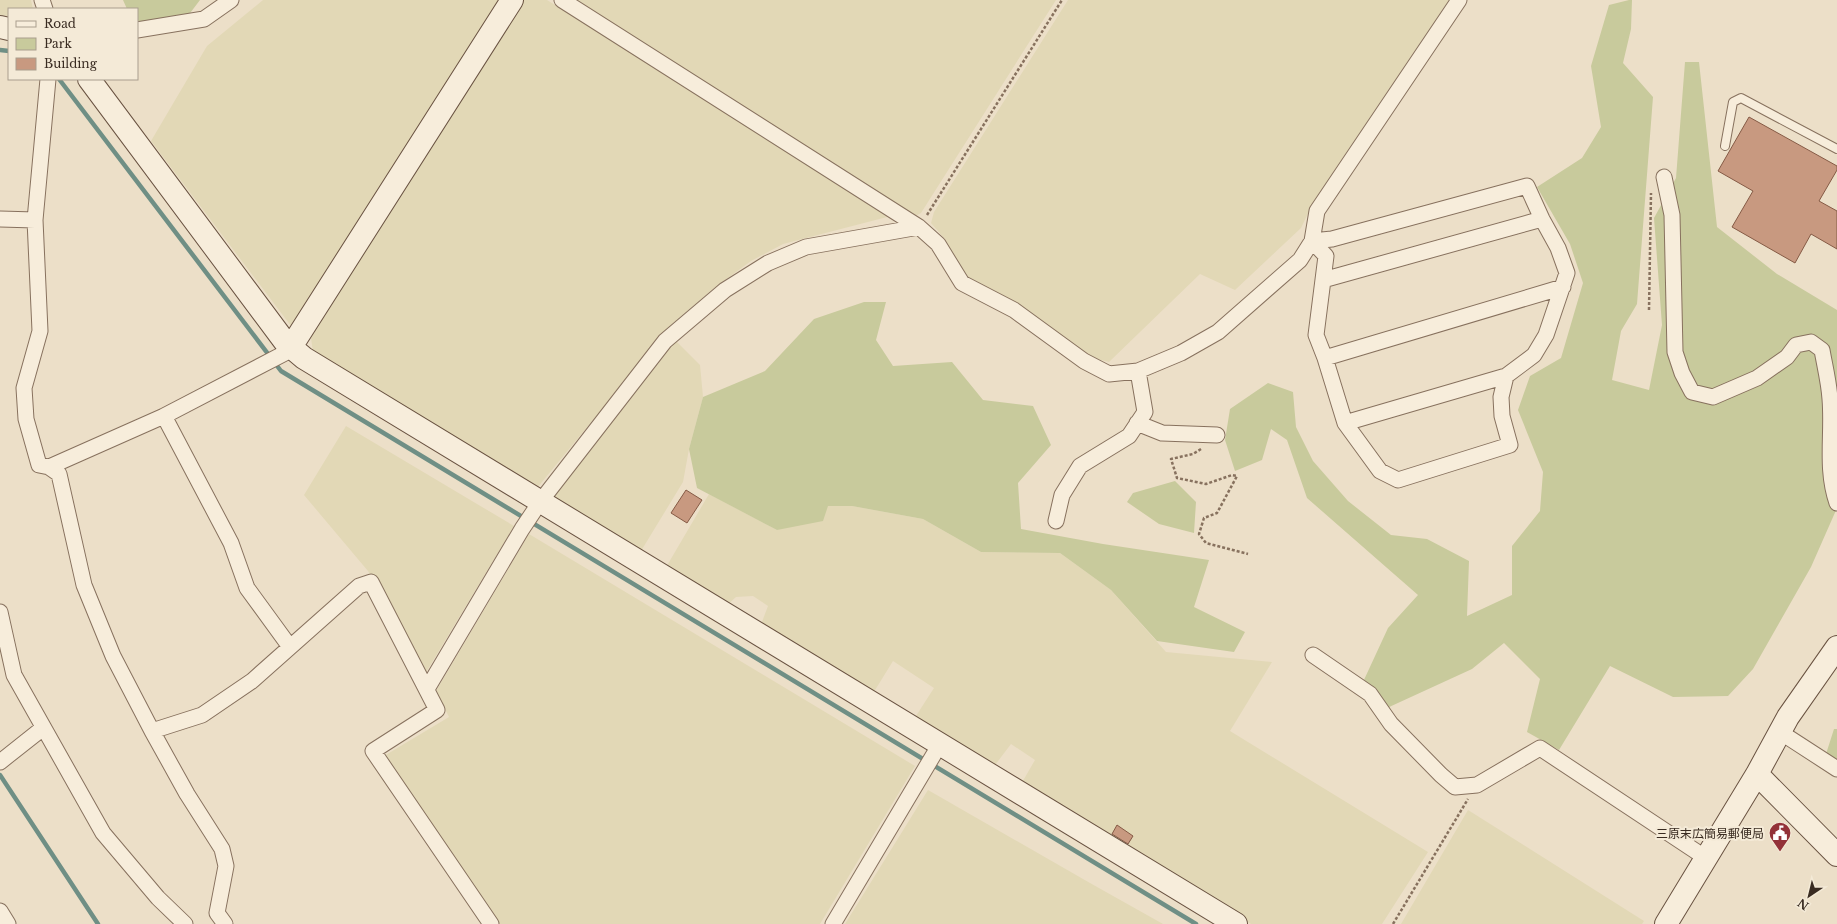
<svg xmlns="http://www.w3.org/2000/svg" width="1837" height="924" viewBox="0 0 1837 924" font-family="'Libre Baskerville','Noto Sans JP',serif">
	<rect width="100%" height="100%" fill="#ecdfc8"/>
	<path fill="#e2d8b6" d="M 0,0 L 31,0 L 33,9 L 9,9 L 9,16 L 0,15 Z
		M 263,0 L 503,0 L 291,326 L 151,141 L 207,46 Z
		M 521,0 L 547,0 L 891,216 L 783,244 L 751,261 L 713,289 L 672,324 L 537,488 L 313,352 L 311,338 Z
		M 571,0 L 1056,0 L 921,213 L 912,218 Z
		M 1068,0 L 1449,0 L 1315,199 L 1301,228 L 1235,290 L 1200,274 L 1109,362 L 1089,357 L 964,278 L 944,238 L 931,223 L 934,212 Z
		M 674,339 L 700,365 L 703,397 L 689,449 L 683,482 L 641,551 L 557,501 L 554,494 Z
		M 346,426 L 514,526 L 425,674 L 368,571 L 304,495 Z
		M 709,494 L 777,530 L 828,506 L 852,506 L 923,519 L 981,552 L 1060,553 L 1111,590 L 1166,652 L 1272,662 L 1230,731 L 1428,852 L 1382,924 L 1251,924 L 1020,786 L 1035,760 L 1011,744 L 992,769 L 914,719 L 934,688 L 893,661 L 872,695 L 760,627 L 768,606 L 753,596 L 736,597 L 725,607 L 665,569 Z
		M 529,534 L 915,766 L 820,924 L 497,924 L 384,756 L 449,717 L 436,691 Z
		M 928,790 L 1090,883 L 1163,924 L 845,924 Z
		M 1468,810 L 1644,921 L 1642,924 L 1401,924 Z"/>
	<path fill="#c8ca9c" d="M 123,0 L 200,0 L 178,29 L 142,37 L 137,28 L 137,9 L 127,9 Z
		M 1629,0 L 1632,0 L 1631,29 L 1623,63 L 1653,97 L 1637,304 L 1621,331 L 1612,380 L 1649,390 L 1662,325 L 1654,218 L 1676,178 L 1685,62 L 1699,62 L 1717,227 L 1777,274 L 1837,310 L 1837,508 L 1811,567 L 1753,669 L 1728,696 L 1673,697 L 1610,666 L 1559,750 L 1527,732 L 1540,679 L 1504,643 L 1472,669 L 1387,708 L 1363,682 L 1388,628 L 1418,595 L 1307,498 L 1287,440 L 1271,429 L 1262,460 L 1235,471 L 1225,440 L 1230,409 L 1268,383 L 1293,392 L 1296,427 L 1313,461 L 1348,501 L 1391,535 L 1427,539 L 1469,561 L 1467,616 L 1512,595 L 1512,546 L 1540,511 L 1543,472 L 1518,410 L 1530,376 L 1561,358 L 1583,283 L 1570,244 L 1537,187 L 1582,158 L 1601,127 L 1591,66 L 1609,5 Z
		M 864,302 L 886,302 L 876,340 L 893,366 L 952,362 L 983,400 L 1033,406 L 1051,445 L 1018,483 L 1021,529 L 1103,544 L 1209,560 L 1194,607 L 1245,632 L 1234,652 L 1157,641 L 1111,590 L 1060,553 L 981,552 L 923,519 L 852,506 L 828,506 L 823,521 L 777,530 L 697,488 L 689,449 L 703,397 L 765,371 L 814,319 Z
		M 1175,481 L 1196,502 L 1194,533 L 1159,524 L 1127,502 L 1133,493 Z
		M 1834,729 L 1837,729 L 1837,761 L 1826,754 Z"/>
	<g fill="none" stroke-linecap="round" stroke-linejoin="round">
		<path stroke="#6f8f85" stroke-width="4.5" d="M 0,50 L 9,51
			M 59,79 L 281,371 L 1196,924
			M 0,775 L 98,924"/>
	</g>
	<path fill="#c89980" stroke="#855a45" d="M 1749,117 L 1837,166 L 1837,170 L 1819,201 L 1837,211 L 1837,249 L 1811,234 L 1795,263 L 1732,227 L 1753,191 L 1718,171 Z
		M 686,490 L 702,500 L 687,523 L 671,513 Z
		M 1117,825 L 1133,836 L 1128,844 L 1112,834 Z"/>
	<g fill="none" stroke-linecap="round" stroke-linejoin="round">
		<g stroke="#87715e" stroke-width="10">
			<path id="lane" d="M 1725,146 L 1733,102 L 1741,98 L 1837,149"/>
		</g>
		<g stroke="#87715e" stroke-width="17">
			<path id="street" d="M 42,0 L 45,9
				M 562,0 L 919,227 L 938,244 L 962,283 L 1014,310 L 1084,361 L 1109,374 L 1138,371 L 1181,353 L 1218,332 L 1300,260 L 1312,241 L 1317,211 L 1459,0
				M 137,30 L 204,19 L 231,0
				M 48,79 L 35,220 L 40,331 L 24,388 L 26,419 L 39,465 L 49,467 L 59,474 L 84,585 L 113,656 L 152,731 L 187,794 L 222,849 L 226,866 L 217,913 L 225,924
				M 1664,177 L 1672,215 L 1675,352 L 1682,373 L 1692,392 L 1713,397 L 1757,378 L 1787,357 L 1796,345 L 1811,342 L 1822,350 C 1825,367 1829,383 1830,399 C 1833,435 1825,468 1837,503
				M 1527,186 L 1542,219 L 1558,248 L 1567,273 L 1546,335 L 1534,355 L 1506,376 L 1501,397 L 1502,416 L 1510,445 L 1398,480 L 1380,471 L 1345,423 L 1325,358 L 1316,335 L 1326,256 L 1312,241 L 1332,239 Z
				M 0,219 L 35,220
				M 1323,280 L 1542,219
				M 1325,358 L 1563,287
				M 164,416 L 231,543 L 247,588 L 290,647
				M 1137,423 L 1162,433 L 1217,435
				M 1345,423 L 1506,376
				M 49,467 L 164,416 L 285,353 L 291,347
				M 1056,521 L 1062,495 L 1080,466 L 1129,436 L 1145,412 L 1138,371
				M 0,612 L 14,675 L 103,833 L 158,898 L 185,924
				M 1313,655 L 1370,694 L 1391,724 L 1441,775 L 1455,787 L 1477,785 L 1540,748 L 1706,858
				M 427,689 L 522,529 L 540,502 L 665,341 L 725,290 L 768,263 L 806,247 L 919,227
				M 152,731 L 202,715 L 252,681 L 359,586 L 371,582 L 437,710 L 373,751 L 491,924
				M 1780,732 L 1837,769
				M 0,762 L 43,728
				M 0,911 L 8,924
				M 833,924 L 940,744"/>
		</g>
		<g stroke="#695241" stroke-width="24">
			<path id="secondary" d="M 0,27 L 9,29
				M 89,79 L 285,342 L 304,358 L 1236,924
				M 291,347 L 512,0
				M 1757,774 L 1837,855
				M 1666,924 L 1757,774 L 1788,717 L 1837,647"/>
		</g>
		<path stroke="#87715e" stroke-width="2.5" stroke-dasharray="3 2" stroke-linecap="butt" d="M 927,215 L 1062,0
			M 1649,310 L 1651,193
			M 1201,449 L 1193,454 L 1171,459 L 1177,478 L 1206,484 L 1232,475 L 1237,476 L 1217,513 L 1204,518 L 1199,534 L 1206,543 L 1248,554
			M 1393,924 L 1468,799"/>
		<use href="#lane" stroke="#f7eddb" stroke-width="8"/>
		<use href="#street" stroke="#f7eddb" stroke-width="15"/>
		<use href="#secondary" stroke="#f7eddb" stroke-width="22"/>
	</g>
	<defs>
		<g id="civic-pin" transform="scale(1.15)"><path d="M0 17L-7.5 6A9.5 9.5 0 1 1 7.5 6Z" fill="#933138" stroke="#f4ead7"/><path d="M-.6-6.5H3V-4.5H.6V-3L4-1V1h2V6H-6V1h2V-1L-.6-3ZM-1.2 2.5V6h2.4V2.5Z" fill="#fff"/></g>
	</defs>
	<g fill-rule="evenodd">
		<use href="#civic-pin" x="1780" y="833"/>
	</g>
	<g text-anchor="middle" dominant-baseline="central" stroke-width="4" stroke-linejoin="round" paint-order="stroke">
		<g font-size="12" fill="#392b21" stroke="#f4ead7" text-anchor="end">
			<text x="1764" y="833">三原末広簡易郵便局</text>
		</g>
	</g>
	<rect x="8" y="8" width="130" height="72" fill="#f4ead7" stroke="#a99e8e"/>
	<rect x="16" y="21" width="20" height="6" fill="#f7eddb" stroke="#a99e8e"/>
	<text x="44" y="28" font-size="12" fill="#392b21">Road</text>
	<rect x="16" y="38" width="20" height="12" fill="#c8ca9c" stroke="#a99e8e"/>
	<text x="44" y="48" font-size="12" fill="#392b21">Park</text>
	<rect x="16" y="58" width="20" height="12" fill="#c89980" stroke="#a99e8e"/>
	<text x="44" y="68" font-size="12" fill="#392b21">Building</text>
	<g transform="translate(1809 896) rotate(215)" stroke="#f4ead7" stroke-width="3" paint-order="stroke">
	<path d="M0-3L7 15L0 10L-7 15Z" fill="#392b21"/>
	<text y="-6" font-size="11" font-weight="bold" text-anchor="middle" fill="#392b21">N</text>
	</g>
</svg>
